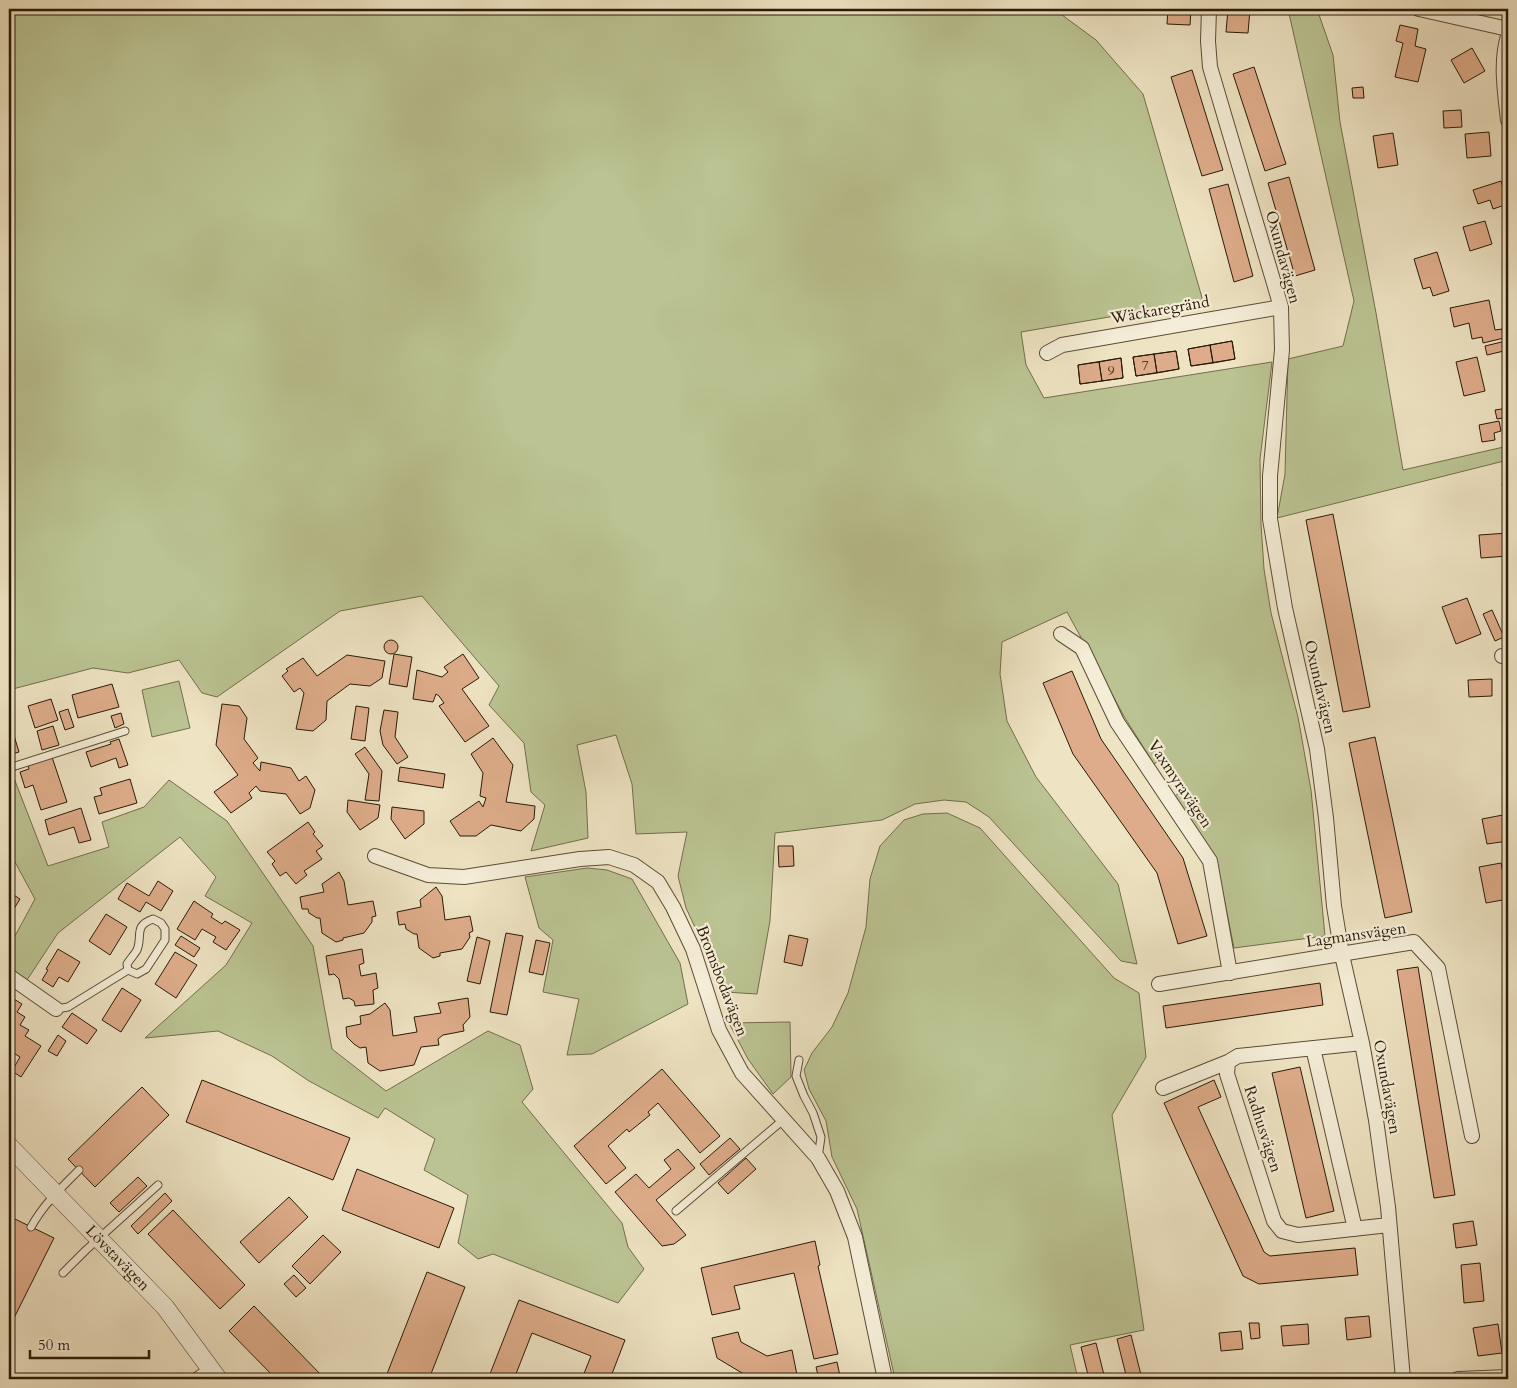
<svg xmlns="http://www.w3.org/2000/svg" width="1517" height="1388" viewBox="0 0 1517 1388" font-family="Cardo,serif">
	<rect width="100%" height="100%" fill="#eee3c2"/>
	<filter id="stains"><feTurbulence type="fractalNoise" baseFrequency=".004" numOctaves="4"/><feColorMatrix values="0 0 0 0 .2 0 0 0 0 .09 0 0 0 0 .02 0 0 0 .5 -.17"/></filter>
	<radialGradient id="worn" r=".72"><stop offset=".6" stop-color="#630" stop-opacity="0"/><stop offset="1" stop-color="#630" stop-opacity=".3"/></radialGradient>
	<path fill="#bbc392" stroke="#726e4c" d="M 9,9 L 1054,9 L 1096,40 L 1143,94 L 1203,301 L 1021,332 L 1026,365 L 1044,398 L 1272,362 L 1260,459 L 1261,524 L 1264,569 L 1271,613 L 1298,717 L 1311,790 L 1325,936 L 1234,948 L 1216,859 L 1175,796 L 1186,788 L 1165,757 L 1154,764 L 1125,718 L 1067,612 L 1002,642 L 1000,674 L 1007,721 L 1036,777 L 1118,884 L 1137,964 L 1121,961 L 989,817 L 966,802 L 944,800 L 915,804 L 882,820 L 775,833 L 770,921 L 757,994 L 725,992 L 686,908 L 678,876 L 687,832 L 636,834 L 632,784 L 616,735 L 577,745 L 586,792 L 588,838 L 531,851 L 545,805 L 531,792 L 524,743 L 489,705 L 499,686 L 422,596 L 340,611 L 217,697 L 202,693 L 179,660 L 128,673 L 93,668 L 9,690 Z
		M 1288,9 L 1317,9 L 1333,55 L 1340,122 L 1376,313 L 1403,470 L 1508,446 L 1508,460 L 1277,518 L 1285,474 L 1288,359 L 1343,346 L 1354,301 Z
		M 179,681 L 190,728 L 152,737 L 142,690 Z
		M 12,773 L 48,866 L 109,847 L 102,822 L 144,807 L 169,780 L 227,821 L 313,946 L 332,1049 L 386,1091 L 488,1031 L 520,1045 L 533,1089 L 522,1102 L 622,1223 L 628,1247 L 644,1269 L 618,1303 L 493,1254 L 478,1259 L 458,1243 L 468,1195 L 424,1170 L 435,1139 L 385,1108 L 378,1118 L 309,1081 L 272,1056 L 218,1031 L 145,1038 L 226,965 L 252,923 L 205,896 L 216,877 L 180,837 L 58,933 L 27,980 L 9,967 L 9,947 L 35,899 L 9,851 L 9,774 Z
		M 947,813 L 980,828 L 1114,978 L 1139,993 L 1146,1057 L 1112,1115 L 1144,1330 L 1070,1345 L 1078,1379 L 895,1379 L 857,1209 L 832,1157 L 826,1121 L 809,1089 L 804,1070 L 812,1053 L 832,1027 L 848,993 L 866,927 L 870,879 L 880,846 L 904,820 L 923,814 Z
		M 587,868 L 607,870 L 632,879 L 680,963 L 688,1004 L 592,1054 L 567,1055 L 579,999 L 543,992 L 553,940 L 539,928 L 525,877 Z
		M 790,1022 L 791,1077 L 773,1094 L 748,1059 L 729,1023 Z"/>
	<path fill="#deac8a" stroke="#2a1a07" d="M 1168,9 L 1191,9 L 1190,25 L 1167,24 Z
		M 1228,9 L 1250,9 L 1248,33 L 1226,32 Z
		M 1400,25 L 1418,29 L 1415,46 L 1426,49 L 1418,82 L 1395,77 L 1403,43 L 1396,41 Z
		M 1472,48 L 1485,71 L 1464,83 L 1451,60 Z
		M 1254,67 L 1286,164 L 1265,171 L 1233,74 Z
		M 1192,70 L 1223,170 L 1202,176 L 1171,77 Z
		M 1363,87 L 1364,98 L 1353,98 L 1352,88 Z
		M 1461,110 L 1462,127 L 1444,128 L 1443,111 Z
		M 1489,132 L 1491,156 L 1467,158 L 1465,134 Z
		M 1393,133 L 1398,165 L 1378,168 L 1373,136 Z
		M 1289,177 L 1315,270 L 1295,276 L 1268,183 Z
		M 1501,181 L 1508,204 L 1493,209 L 1490,200 L 1478,204 L 1473,190 Z
		M 1228,184 L 1253,276 L 1234,282 L 1209,189 Z
		M 1485,221 L 1492,244 L 1470,251 L 1463,227 Z
		M 1437,252 L 1449,291 L 1433,296 L 1430,287 L 1423,289 L 1414,259 Z
		M 1489,300 L 1495,330 L 1502,329 L 1504,338 L 1483,343 L 1482,337 L 1472,339 L 1469,323 L 1454,327 L 1450,308 Z
		M 1232,341 L 1235,359 L 1191,366 L 1188,349 Z
		M 1232,341 L 1235,359 L 1213,363 L 1210,345 Z
		M 1506,341 L 1508,350 L 1487,355 L 1485,346 Z
		M 1210,345 L 1213,363 L 1191,366 L 1188,349 Z
		M 1176,351 L 1179,369 L 1136,376 L 1133,357 Z
		M 1176,351 L 1179,369 L 1157,373 L 1154,354 Z
		M 1154,354 L 1157,373 L 1136,376 L 1133,357 Z
		M 1477,357 L 1485,391 L 1464,396 L 1456,362 Z
		M 1121,358 L 1123,378 L 1080,384 L 1078,365 Z
		M 1121,358 L 1123,378 L 1102,381 L 1099,362 Z
		M 1099,362 L 1102,381 L 1080,384 L 1078,365 Z
		M 1508,408 L 1508,417 L 1497,419 L 1495,410 Z
		M 1499,421 L 1501,431 L 1494,433 L 1495,440 L 1482,442 L 1479,425 Z
		M 1508,482 L 1508,507 L 1502,484 Z
		M 1333,514 L 1370,707 L 1343,712 L 1306,520 Z
		M 1508,533 L 1508,556 L 1481,558 L 1479,535 Z
		M 1467,598 L 1481,634 L 1456,644 L 1442,607 Z
		M 1492,610 L 1504,637 L 1495,641 L 1483,614 Z
		M384 647a7 7 0 1 1 14 0a7 7 0 1 1-14 0Z
		M 394,654 L 412,657 L 407,687 L 389,684 Z
		M 463,654 L 479,678 L 462,689 L 489,726 L 465,742 L 439,706 L 444,703 L 439,696 L 436,694 L 433,702 L 413,699 L 417,670 L 442,677 L 448,672 L 444,667 Z
		M 347,655 L 385,661 L 382,678 L 370,686 L 350,684 L 327,701 L 326,720 L 313,731 L 296,729 L 304,693 L 300,688 L 294,692 L 282,676 L 288,671 L 286,669 L 303,658 L 317,676 Z
		M 1072,671 L 1101,739 L 1183,858 L 1207,936 L 1178,944 L 1157,873 L 1073,754 L 1043,683 Z
		M 1492,679 L 1492,696 L 1469,697 L 1468,680 Z
		M 112,684 L 119,707 L 78,718 L 72,695 Z
		M 51,699 L 58,720 L 35,728 L 28,706 Z
		M 222,704 L 239,706 L 247,718 L 244,739 L 258,758 L 253,763 L 260,771 L 261,762 L 291,768 L 299,781 L 306,776 L 315,790 L 310,808 L 300,814 L 286,794 L 260,791 L 256,786 L 249,793 L 252,798 L 231,813 L 214,792 L 238,775 L 216,745 Z
		M 356,706 L 369,708 L 365,741 L 351,739 Z
		M 68,709 L 74,727 L 65,730 L 59,712 Z
		M 384,710 L 398,712 L 395,737 L 408,757 L 397,764 L 383,745 L 380,731 Z
		M 121,713 L 124,724 L 115,728 L 111,716 Z
		M 9,719 L 19,752 L 9,755 Z
		M 53,726 L 59,745 L 42,750 L 37,731 Z
		M 1375,737 L 1412,912 L 1385,918 L 1349,743 Z
		M 493,738 L 513,765 L 506,802 L 535,806 L 534,819 L 521,831 L 491,825 L 476,836 L 460,836 L 450,821 L 479,801 L 483,807 L 486,798 L 480,796 L 483,773 L 471,754 Z
		M 119,739 L 128,765 L 119,768 L 116,758 L 91,767 L 86,752 L 111,744 L 110,742 Z
		M 365,747 L 382,771 L 379,801 L 365,800 L 369,774 L 355,754 Z
		M 52,757 L 67,802 L 41,810 L 33,785 L 25,788 L 20,772 L 29,769 L 28,765 Z
		M 400,767 L 445,774 L 443,788 L 398,781 Z
		M 130,779 L 137,803 L 99,814 L 94,797 L 102,795 L 100,788 Z
		M 348,800 L 380,805 L 378,818 L 360,830 L 347,812 Z
		M 392,807 L 424,811 L 424,824 L 405,839 L 391,819 Z
		M 81,808 L 91,840 L 79,843 L 74,827 L 49,835 L 45,820 Z
		M 1508,814 L 1508,841 L 1487,844 L 1482,819 Z
		M 308,822 L 315,832 L 313,834 L 323,846 L 316,851 L 322,859 L 304,871 L 307,875 L 296,884 L 286,872 L 280,876 L 272,864 L 275,861 L 267,852 Z
		M 778,846 L 793,846 L 794,866 L 779,867 Z
		M 1501,863 L 1508,899 L 1486,903 L 1479,867 Z
		M 339,872 L 344,881 L 348,905 L 373,901 L 376,916 L 372,917 L 372,922 L 364,933 L 343,938 L 343,940 L 336,942 L 322,933 L 320,918 L 317,918 L 309,913 L 308,909 L 302,909 L 300,897 L 324,892 L 322,884 Z
		M 158,881 L 173,891 L 161,911 L 146,902 L 140,912 L 118,899 L 127,883 L 149,896 Z
		M 436,887 L 442,896 L 445,920 L 470,916 L 473,931 L 469,933 L 470,937 L 462,949 L 440,953 L 440,956 L 433,958 L 419,948 L 417,934 L 414,934 L 406,929 L 405,924 L 399,925 L 397,912 L 421,907 L 420,900 Z
		M 9,892 L 20,899 L 9,917 Z
		M 194,901 L 213,914 L 211,917 L 222,924 L 225,921 L 240,930 L 226,950 L 213,942 L 216,937 L 202,929 L 195,940 L 177,929 Z
		M 106,914 L 127,927 L 110,955 L 89,941 Z
		M 506,933 L 523,936 L 507,1015 L 490,1012 Z
		M 789,935 L 808,939 L 802,966 L 784,962 Z
		M 181,936 L 200,948 L 194,957 L 175,945 Z
		M 477,937 L 490,941 L 480,984 L 467,981 Z
		M 536,940 L 550,943 L 543,975 L 529,972 Z
		M 58,949 L 80,962 L 68,982 L 59,977 L 53,987 L 42,980 L 48,970 L 46,969 Z
		M 362,949 L 364,963 L 359,965 L 361,976 L 376,973 L 378,988 L 373,990 L 374,1004 L 355,1006 L 354,1001 L 349,998 L 343,999 L 339,979 L 334,974 L 329,975 L 326,956 Z
		M 175,952 L 197,965 L 176,998 L 155,984 Z
		M 1418,967 L 1455,1195 L 1434,1198 L 1397,970 Z
		M 1320,983 L 1323,1005 L 1166,1028 L 1163,1006 Z
		M 122,988 L 141,1000 L 121,1032 L 102,1020 Z
		M 9,996 L 22,1004 L 17,1012 L 25,1017 L 20,1025 L 29,1030 L 25,1036 L 41,1046 L 21,1077 L 12,1071 L 20,1057 L 9,1050 L 9,1044 L 11,1040 L 9,1039 Z
		M 468,998 L 470,1017 L 463,1025 L 464,1031 L 443,1035 L 438,1039 L 439,1045 L 421,1047 L 414,1065 L 380,1071 L 368,1063 L 366,1047 L 360,1048 L 354,1044 L 347,1037 L 346,1027 L 361,1024 L 360,1016 L 370,1014 L 385,1003 L 390,1010 L 393,1036 L 417,1032 L 414,1017 L 441,1013 L 438,1003 Z
		M 72,1013 L 97,1030 L 87,1044 L 62,1027 Z
		M 58,1035 L 66,1041 L 57,1056 L 48,1051 Z
		M 1300,1067 L 1334,1211 L 1306,1218 L 1272,1073 Z
		M 662,1069 L 720,1136 L 700,1153 L 658,1103 L 648,1112 L 650,1115 L 629,1132 L 627,1129 L 608,1146 L 626,1168 L 606,1184 L 574,1146 Z
		M 202,1080 L 350,1138 L 333,1180 L 186,1122 Z
		M 1214,1080 L 1221,1097 L 1198,1107 L 1264,1252 L 1270,1256 L 1355,1248 L 1358,1275 L 1259,1284 L 1243,1276 L 1164,1103 Z
		M 142,1087 L 169,1115 L 95,1187 L 68,1159 Z
		M 730,1138 L 740,1149 L 709,1175 L 700,1164 Z
		M 678,1149 L 695,1168 L 656,1200 L 686,1235 L 674,1244 L 662,1246 L 615,1192 L 636,1174 L 649,1188 L 671,1169 L 664,1160 Z
		M 746,1158 L 756,1169 L 728,1194 L 718,1183 Z
		M 357,1169 L 454,1208 L 439,1248 L 342,1210 Z
		M 138,1177 L 147,1186 L 119,1212 L 110,1203 Z
		M 165,1193 L 172,1201 L 138,1234 L 131,1226 Z
		M 289,1197 L 308,1217 L 259,1263 L 240,1242 Z
		M 173,1210 L 245,1285 L 220,1309 L 148,1234 Z
		M 15,1219 L 54,1238 L 9,1328 L 9,1231 Z
		M 1473,1221 L 1477,1245 L 1456,1248 L 1453,1224 Z
		M 323,1235 L 341,1252 L 310,1284 L 292,1266 Z
		M 815,1241 L 820,1265 L 818,1266 L 838,1354 L 814,1359 L 794,1273 L 734,1286 L 740,1309 L 712,1315 L 701,1268 Z
		M 1480,1263 L 1484,1301 L 1464,1303 L 1461,1265 Z
		M 427,1272 L 465,1287 L 429,1379 L 385,1379 Z
		M 294,1275 L 306,1288 L 296,1297 L 284,1284 Z
		M 519,1300 L 625,1340 L 610,1379 L 592,1379 L 583,1376 L 591,1356 L 532,1333 L 514,1379 L 488,1379 Z
		M 254,1306 L 325,1379 L 276,1379 L 229,1331 Z
		M 1369,1316 L 1371,1337 L 1347,1340 L 1345,1318 Z
		M 1249,1323 L 1259,1323 L 1260,1338 L 1251,1339 Z
		M 1308,1324 L 1309,1344 L 1283,1346 L 1281,1326 Z
		M 1498,1324 L 1502,1353 L 1478,1356 L 1473,1328 Z
		M 1241,1331 L 1243,1349 L 1221,1351 L 1219,1333 Z
		M 738,1332 L 741,1342 L 767,1356 L 792,1350 L 797,1375 L 778,1379 L 752,1379 L 717,1358 L 712,1338 Z
		M 1131,1335 L 1142,1379 L 1127,1379 L 1117,1339 Z
		M 1096,1343 L 1105,1379 L 1089,1379 L 1081,1347 Z
		M 837,1362 L 840,1376 L 828,1379 L 819,1379 L 816,1367 Z"/>
	<g fill="none" stroke-linecap="round" stroke-linejoin="round">
		<g stroke="#5b4c36" stroke-width="9">
			<path id="service" d="M 9,768 L 125,731
				M 56,1009 L 68,1007 L 128,970 L 127,964 C 130,959 135,954 137,950 C 143,936 133,926 153,919 L 161,923 L 165,929 L 165,940 L 146,969 L 137,974 L 128,970
				M 799,1060 L 796,1076 L 804,1096 L 813,1113 L 821,1137 L 818,1158
				M 676,1211 L 783,1120
				M 31,1227 C 44,1204 60,1189 79,1170
				M 63,1273 L 86,1250 L 158,1185
				M 192,1379 L 208,1368"/>
		</g>
		<g stroke="#5b4c36" stroke-width="16">
			<path id="minor" d="M 1209,9 L 1208,41 L 1210,67 L 1281,307 L 1282,350 L 1270,476 L 1270,519 L 1285,608 L 1317,749 L 1326,818 L 1334,906 L 1342,955 L 1362,1043 L 1376,1120 L 1388,1207 L 1403,1379
				M 1419,9 L 1508,29
				M 1508,36 C 1500,62 1505,93 1508,120
				M 1047,353 L 1062,345 L 1281,307
				M 1061,634 L 1082,648 L 1117,722 L 1210,861 L 1230,973
				M 1502,656 L 1508,656
				M 375,856 L 428,875 L 464,877 L 580,859 L 609,857 L 634,865 L 658,882 L 673,907 L 693,949 L 719,1030 L 742,1073 L 818,1158 L 837,1191 L 855,1237 L 885,1379
				M 9,976 L 56,1009
				M 1159,984 L 1414,942 L 1438,968 L 1472,1136
				M 1362,1043 L 1238,1056 L 1228,1062 L 1227,1074 L 1274,1221 L 1282,1231 L 1298,1235 L 1389,1225
				M 1313,1048 L 1355,1229
				M 1163,1088 L 1228,1062
				M 1458,1379 L 1508,1377"/>
		</g>
		<g stroke="#5b4c36" stroke-width="19">
			<g id="tertiary">
				<path id="s1" d="M 9,1146 L 165,1307 L 218,1379"/>
			</g>
		</g>
		<use href="#service" stroke="#f4edd7" stroke-width="7"/>
		<use href="#minor" stroke="#f4edd7" stroke-width="14"/>
		<use href="#tertiary" stroke="#f4edd7" stroke-width="18"/>
	</g>
	<g text-anchor="middle" dominant-baseline="central" stroke-width="4.5" stroke-linejoin="round" paint-order="stroke">
		<g font-size="14" fill="#573e28">
			<text x="1145" y="365">7</text>
			<text x="1111" y="370">9</text>
		</g>
		<g font-size="16" fill="#2a1a07" stroke="#f4edd7">
			<text transform="translate(1283 257) rotate(75)">Oxundavägen</text>
			<text transform="translate(1160 310) rotate(-10)">Wäckaregränd</text>
			<text transform="translate(1320 687) rotate(77)">Oxundavägen</text>
			<text transform="translate(1180 784) rotate(56)">Vaxmyravägen</text>
			<text transform="translate(1356 935) rotate(-8)">Lagmansvägen</text>
			<text transform="translate(722 981) rotate(69)">Bromsbodavägen</text>
			<text transform="translate(1387 1087) rotate(80)">Oxundavägen</text>
			<text transform="translate(1263 1129) rotate(72)">Radhusvägen</text>
			<text stroke="none"><textPath href="#s1" startOffset="156">Lövstavägen</textPath></text>
		</g>
	</g>
	<rect width="1517" height="1388" fill="none" stroke="#eee3c2" stroke-width="30"/>
	<rect x="10" y="10" width="1497" height="1368" fill="none" stroke="#2a1a07" stroke-width="2.5"/>
	<rect x="15" y="15" width="1487" height="1358" fill="none" stroke="#2a1a07"/>
	<path d="M30 1350v8h119v-8" fill="none" stroke="#2a1a07" stroke-width="2.5"/>
	<text x="38" y="1350" font-size="15" fill="#2a1a07" stroke="#f4edd7" stroke-width="4" paint-order="stroke">50 m</text>
	<rect width="100%" height="100%" filter="url(#stains)"/>
	<rect width="100%" height="100%" fill="url(#worn)"/>
</svg>
